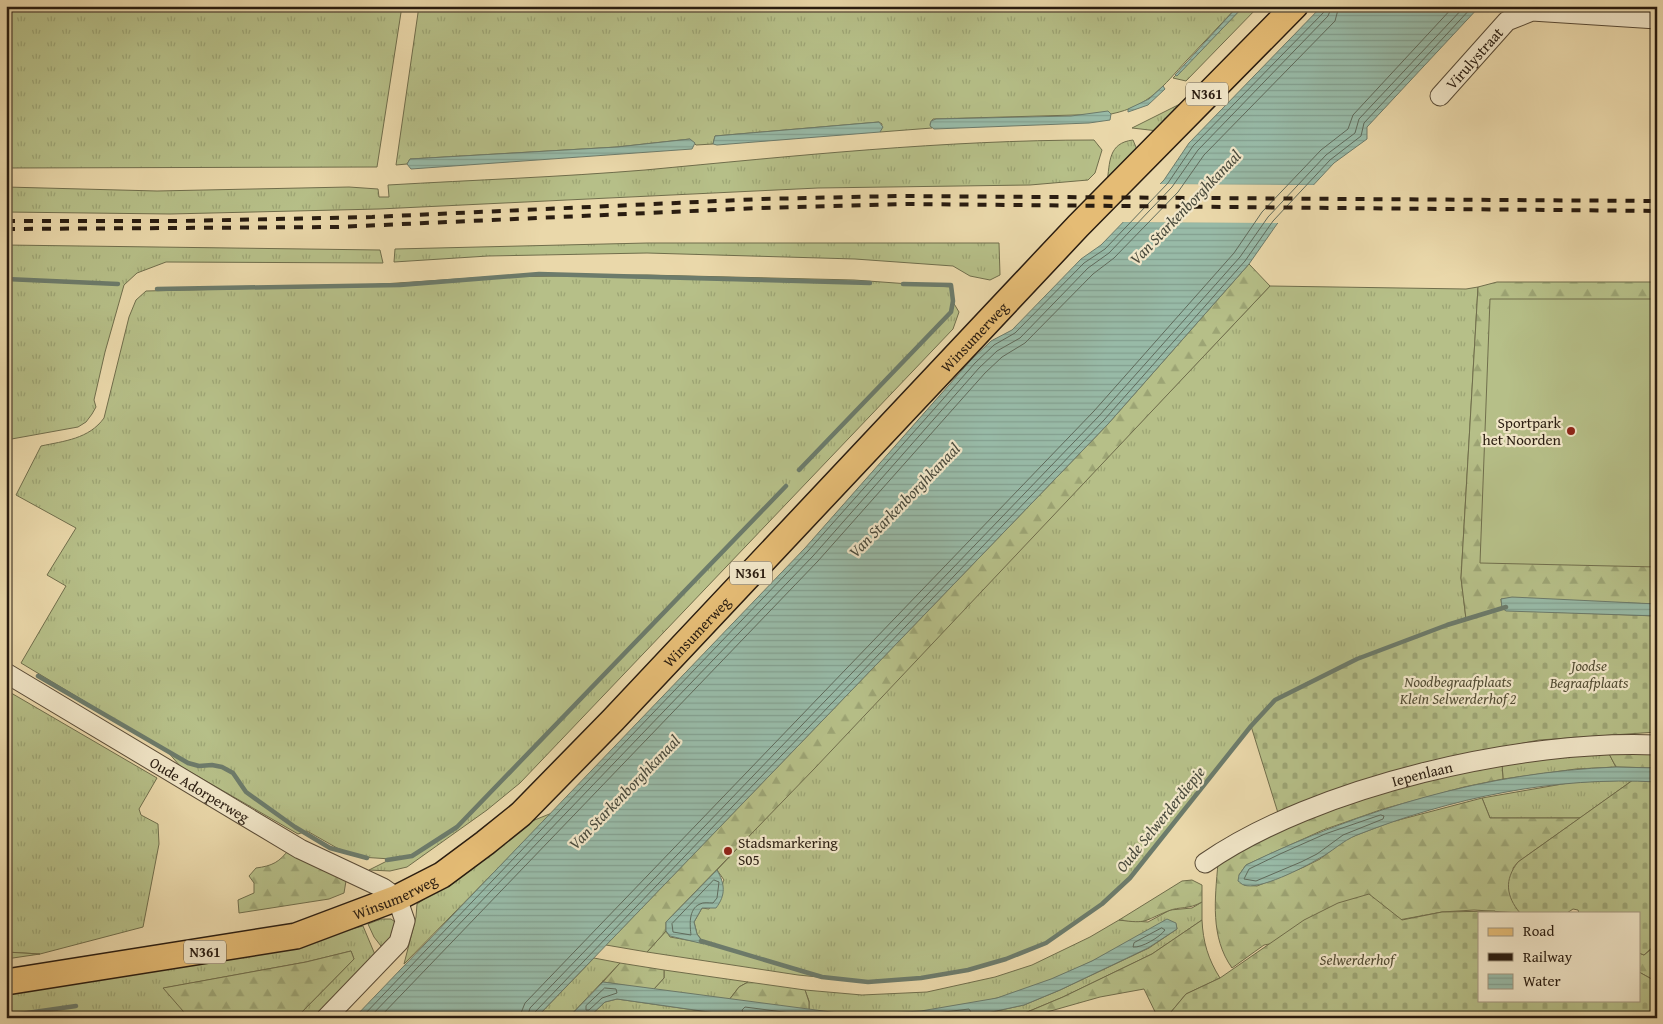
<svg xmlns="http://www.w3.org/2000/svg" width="1663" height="1024" viewBox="0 0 1663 1024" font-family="'Gentium Book Plus',serif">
	<defs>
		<pattern id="grass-tufts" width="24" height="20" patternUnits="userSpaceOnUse" patternTransform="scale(1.25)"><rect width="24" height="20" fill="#b6bf88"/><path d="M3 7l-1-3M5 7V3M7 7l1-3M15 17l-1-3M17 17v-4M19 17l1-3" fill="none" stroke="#9ca474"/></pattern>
		<pattern id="forest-firs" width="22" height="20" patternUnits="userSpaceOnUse" patternTransform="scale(1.25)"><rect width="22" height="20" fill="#b6bf88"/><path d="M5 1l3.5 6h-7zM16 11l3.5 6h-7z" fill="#9ca474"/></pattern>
		<pattern id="cemetery-stones" width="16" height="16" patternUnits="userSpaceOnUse" patternTransform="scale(1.25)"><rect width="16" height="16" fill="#b6bf88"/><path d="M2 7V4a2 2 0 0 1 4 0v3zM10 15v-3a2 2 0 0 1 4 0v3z" fill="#9ca474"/></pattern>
		<pattern id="water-rules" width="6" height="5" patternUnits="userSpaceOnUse" patternTransform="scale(1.25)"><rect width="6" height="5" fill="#98baa7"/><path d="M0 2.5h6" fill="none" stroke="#839f8f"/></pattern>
	</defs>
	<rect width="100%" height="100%" fill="#ead8aa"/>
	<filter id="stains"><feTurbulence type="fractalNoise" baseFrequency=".004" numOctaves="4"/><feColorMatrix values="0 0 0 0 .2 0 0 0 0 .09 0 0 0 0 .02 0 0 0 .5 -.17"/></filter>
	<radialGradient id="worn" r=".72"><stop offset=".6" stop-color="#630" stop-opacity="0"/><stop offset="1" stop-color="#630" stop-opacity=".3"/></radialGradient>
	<path fill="url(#grass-tufts)" stroke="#706e4c" d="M 6,6 L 402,6 L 377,167 L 6,168 Z
		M 419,6 L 1238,6 C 1221,24 1204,42 1187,60 C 1163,86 1150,106 1111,114 L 933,119 L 930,124 L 932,128 L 880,132 L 882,124 L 879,122 L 715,136 L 713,144 L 696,145 L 690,139 L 617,147 L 410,159 L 407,164 L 396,165 Z
		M 1192,98 L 1158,131 L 1132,128 Z
		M 1094,140 L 1102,150 L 1095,173 L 1088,180 L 1030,185 L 818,188 L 379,209 L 170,214 L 6,212 L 6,187 L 157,191 L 349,187 L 378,189 L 379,197 L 389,197 L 388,185 C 474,180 560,177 645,170 C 794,156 944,140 1094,140 Z
		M 1133,140 L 1138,152 L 1107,183 C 1110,162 1108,143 1133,140 Z
		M 999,243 L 1000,275 L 990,280 L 970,276 L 953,266 L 855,259 L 647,253 L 488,256 L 394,262 L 395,249 L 647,243 Z
		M 6,245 L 380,250 L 383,263 L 166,262 L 137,273 L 124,285 L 105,352 L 94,400 L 96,407 L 92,414 L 86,422 L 78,427 L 6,440 Z
		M 647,275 L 854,280 L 951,287 L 953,302 L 959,312 L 953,329 L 520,783 L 487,810 L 407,867 L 390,871 L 369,870 L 391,859 L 360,857 L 337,848 L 307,831 L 298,834 L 180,766 L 167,751 L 21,663 L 66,586 L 47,575 L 76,528 L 16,495 L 41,446 C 64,441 89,439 104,418 L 129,317 L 136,300 L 146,291 L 352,286 L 488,277 Z
		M 1270,286 L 1466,289 L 1478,287 L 1461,578 L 1466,619 L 1447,625 L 1275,700 L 1251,726 L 1130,878 L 1102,904 L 1046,943 L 1006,959 L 968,970 L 921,978 L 868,982 L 798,975 L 647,952 L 666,931 L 670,937 L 704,943 L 697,934 L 694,922 L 702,908 L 709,909 L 724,880 L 717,870 Z
		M 6,690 L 157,778 L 139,809 L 141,815 L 158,824 L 159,844 L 143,927 L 40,954 L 6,952 Z
		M 1607,750 L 1616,767 L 1576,769 L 1503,779 L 1502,763 Z
		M 1633,780 L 1580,818 L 1490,818 L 1482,798 L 1574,782 Z
		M 552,813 L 404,964 L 416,917 L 417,904 L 472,867 L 517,827 Z
		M 1202,902 L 1202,920 L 1152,954 L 1063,997 L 1013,1018 L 964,1018 L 1024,1005 L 1060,990 L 1149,948 L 1177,929 L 1176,924 L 1170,921 C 1114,950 1058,982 997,998 C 937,1015 870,1018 809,1011 L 809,1001 L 805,990 L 862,995 L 927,992 L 995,977 L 1032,965 L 1090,937 L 1119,920 L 1148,922 L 1170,910 L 1192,908 Z
		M 381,919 L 391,919 L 398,924 L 384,950 L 374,937 L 368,924 Z
		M 363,926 L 376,957 L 314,1018 L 296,1018 L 354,959 L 351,951 L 306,962 L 164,988 L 184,1011 L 185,1018 L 6,1018 L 6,991 L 299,943 Z
		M 594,958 L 620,963 L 568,1018 L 536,1018 Z
		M 664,970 L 748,982 L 739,987 L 729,1000 L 653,990 L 664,978 Z
		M 617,999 L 751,1018 L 588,1018 L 605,1002 Z"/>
	<path fill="url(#forest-firs)" stroke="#706e4c" d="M 1244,6 L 1259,6 L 1186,81 L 1173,78 Z
		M 1249,264 L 1270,286 L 815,768 L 666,922 L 666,931 L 647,952 L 606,945 L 1108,424 Z
		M 1497,282 L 1657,282 L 1657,604 L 1501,599 L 1502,608 L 1466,619 L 1461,578 L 1478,287 Z
		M 1657,749 L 1657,768 L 1616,767 L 1607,750 Z
		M 1502,763 L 1503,779 L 1464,787 L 1383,809 L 1323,830 L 1246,865 L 1239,875 L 1244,885 L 1257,886 L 1304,867 L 1320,859 L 1346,839 L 1391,822 L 1482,798 L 1490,818 L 1580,818 L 1518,862 L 1513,868 L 1520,913 L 1474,910 L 1442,912 L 1264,945 L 1232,968 C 1210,937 1215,899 1218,863 L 1282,828 L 1393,789 Z
		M 289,849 L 346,881 L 344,893 L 329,899 L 239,913 L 238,900 L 254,893 L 254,883 L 249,876 L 256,868 C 272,866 280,862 289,849 Z
		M 1192,880 L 1202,885 L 1202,902 C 1188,910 1180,906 1168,911 C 1143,921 1148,924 1119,920 L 1182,881 Z
		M 1202,920 C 1203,942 1208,959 1220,978 L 1186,994 L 1166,1018 L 1158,1018 L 1144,989 L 1100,997 L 1040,1014 L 1039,1018 L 1013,1018 L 1063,997 L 1152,954 Z
		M 1655,946 L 1657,947 L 1657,982 L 1639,972 L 1639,953 L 1644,955 Z
		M 351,951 L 354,959 L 296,1018 L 185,1018 L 183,1011 L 163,988 L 306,962 Z
		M 6,952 L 40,954 L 6,959 Z
		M 620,963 L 664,970 L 664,978 L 653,990 L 603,982 Z
		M 748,982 L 805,990 L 809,1002 L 809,1011 L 729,1000 L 739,987 Z"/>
	<path fill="url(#cemetery-stones)" stroke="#706e4c" d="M 1502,608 L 1506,610 L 1657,616 L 1657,732 L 1539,740 L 1478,752 L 1278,813 L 1251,726 L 1275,700 L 1306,683 L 1357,659 L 1447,625 Z
		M 1633,780 L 1657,782 L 1657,943 L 1644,955 L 1639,953 L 1639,913 L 1579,913 L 1578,910 L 1573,909 L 1567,913 L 1520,913 C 1506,896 1504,880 1518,862 Z
		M 1369,894 L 1402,920 L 1442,912 L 1495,911 L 1495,913 L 1479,913 L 1479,1000 L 1639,1000 L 1639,972 L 1657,982 L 1657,1018 L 1166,1018 L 1186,994 L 1220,978 L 1304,920 L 1338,903 Z"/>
	<path fill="#b6bf88" stroke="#706e4c" d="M 1490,299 L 1657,299 L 1657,567 L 1480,563 Z"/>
	<path fill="url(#water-rules)" stroke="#6c7b6b" d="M 1238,6 L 1244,6 L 1177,76 L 1175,75 Z
		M 1322,6 L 1480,6 L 1367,127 L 1367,139 L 1334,163 L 1277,224 L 1249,264 L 1108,424 L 536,1018 L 354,1018 L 805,548 L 971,360 L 991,341 L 1012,330 L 1081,259 L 1101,245 L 1164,180 L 1189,143 Z
		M 1163,86 L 1165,89 L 1148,105 L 1128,112 L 1128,109 L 1149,99 Z
		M 1108,111 L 1111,114 L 1110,120 L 1089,123 L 934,129 L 930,126 L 931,121 L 936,119 L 1071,116 Z
		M 879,122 L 883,127 L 880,132 L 717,145 L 713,144 L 715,136 Z
		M 690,139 L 695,143 L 692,149 L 411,169 L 407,164 L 410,159 L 617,147 Z
		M 1512,597 L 1657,604 L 1657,616 L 1506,611 L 1502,608 L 1501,599 Z
		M 1616,767 L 1657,768 L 1657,782 C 1555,776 1451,798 1357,835 C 1342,841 1332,852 1318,859 C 1305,867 1258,891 1244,885 C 1242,885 1240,882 1238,881 L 1239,875 L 1246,865 C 1362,809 1486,772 1616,767 Z
		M 717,870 C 725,884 726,895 716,908 L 702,908 L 694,922 L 697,934 L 704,944 L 670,936 L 666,931 L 666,922 Z
		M 1167,919 L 1176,923 L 1177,929 L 1148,948 L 1060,990 L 1024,1005 L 964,1018 L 751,1018 L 617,999 L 605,1002 L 588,1018 L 568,1018 L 603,982 L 854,1015 L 921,1011 L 997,998 L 1051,979 L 1092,961 Z"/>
	<path fill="#ead8aa" d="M 1156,184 L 1291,185 L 1317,185 L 1281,223 L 1119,222 Z"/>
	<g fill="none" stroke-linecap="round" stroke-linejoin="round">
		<path stroke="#606b5c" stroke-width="1" d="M 1381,815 L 1384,816 L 1383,819 L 1343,835 L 1317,854 L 1301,862 L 1256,881 L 1244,879 L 1249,869 L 1280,854 L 1325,834 Z
			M 714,880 L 719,882 L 717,898 L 713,903 C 709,903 703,902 700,904 C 688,909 690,926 691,935 L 673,932 L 672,924 Z
			M 1162,928 L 1165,930 C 1160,937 1142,948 1133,947 L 1134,943 Z
			M 605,988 L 616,989 L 617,993 L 602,998 L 589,1010 L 586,1010 L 586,1006 Z
			M 361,1018 L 808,551 L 975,363 L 994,345 L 1015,333 L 1084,263 L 1105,249 L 1168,183 L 1193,146 L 1324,12 L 1326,6
			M 369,1018 L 813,556 L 979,368 L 997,351 L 1020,338 L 1088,268 L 1109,253 L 1172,187 L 1198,150 L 1328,16 L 1332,6
			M 379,1018 L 818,561 L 985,373 L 1002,357 L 1025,343 L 1093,274 L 1114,258 L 1178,192 L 1204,155 L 1335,21 L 1339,6
			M 519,1018 L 525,1003 L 1094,411 L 1234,253 L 1262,212 L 1321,150 L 1348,129 L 1353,115 L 1454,6
			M 527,1018 L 530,1008 L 1099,416 L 1240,257 L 1268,217 L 1326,155 L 1355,133 L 1359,119 L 1465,6
			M 533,1018 L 535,1012 L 1104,420 L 1245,261 L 1273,221 L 1330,160 L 1361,136 L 1364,123 L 1473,6
			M 745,1018 L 742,1010 L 745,1007 L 829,1018
			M 895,1018 L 969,1009 L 971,1012 L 970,1018"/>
		<path stroke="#6c7b6b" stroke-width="4.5" d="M 6,279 L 118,284
			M 157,289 L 400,285 L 539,274 L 870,283
			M 799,470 L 951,312 L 953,301 L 951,285 L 903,284
			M 38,676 L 188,763 L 199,766 L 212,765 L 222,767 L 233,773 L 246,792 L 295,827 L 330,848 L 367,858
			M 387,860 L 412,856 L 457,827 L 786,486
			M 701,941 L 822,977 L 868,982 L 921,978 L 968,970 L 1006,959 L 1046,943 L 1102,904 L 1130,878 L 1251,726 L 1275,700 L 1357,659 L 1447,625 L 1506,607
			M 6,1016 L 76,1006"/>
		<g stroke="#594b36" stroke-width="21">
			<g id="minor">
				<path id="s1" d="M 1440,96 L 1507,21 L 1532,11 L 1657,19"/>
				<path id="s2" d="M 6,673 L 300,849 L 383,888 L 397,898 L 405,921 L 399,942 L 326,1018"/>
				<path id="s3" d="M 1205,863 C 1316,786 1523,739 1657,745"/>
			</g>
		</g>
		<g stroke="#291c10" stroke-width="28">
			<g id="major">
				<path id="s4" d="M 6,982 L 296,936 L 397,898 L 442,875 L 485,843 L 521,814 L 613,720 L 1078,226 L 1295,6"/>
			</g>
		</g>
		<use href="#minor" stroke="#f1e6c8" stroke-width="19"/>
		<use href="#major" stroke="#e5bc75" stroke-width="25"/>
		<path stroke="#291c10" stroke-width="4" stroke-dasharray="9 9" stroke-linecap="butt" d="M 6,221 L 180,221 L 372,217 L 761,199 L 898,196 L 1657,201
			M 6,229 L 337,227 L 759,208 L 908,204 L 1657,211"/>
	</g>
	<g fill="#8f2418" stroke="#f1e6c8" stroke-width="2">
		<circle cx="1571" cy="431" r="5"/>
		<circle cx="728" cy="851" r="5"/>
	</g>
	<g text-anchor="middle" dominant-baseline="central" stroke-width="4.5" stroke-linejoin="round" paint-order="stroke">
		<g fill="#f1e6c8" stroke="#655947" stroke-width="1">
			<rect x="1186" y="82.5" width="42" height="23" rx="4"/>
			<rect x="730" y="561.5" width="42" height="23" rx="4"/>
			<rect x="184" y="940.5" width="42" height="23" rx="4"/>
		</g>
		<g font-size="14" font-weight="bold" fill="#291c10">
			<text x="1207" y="94">N361</text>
			<text x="751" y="573">N361</text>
			<text x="205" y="952">N361</text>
		</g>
		<g font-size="15" fill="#291c10" stroke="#f1e6c8">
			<text stroke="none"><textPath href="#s1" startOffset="51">Virulystraat</textPath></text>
			<text stroke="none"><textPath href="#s4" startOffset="1210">Winsumerweg</textPath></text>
			<text stroke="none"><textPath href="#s4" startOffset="805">Winsumerweg</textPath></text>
			<text stroke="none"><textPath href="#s3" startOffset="236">Iepenlaan</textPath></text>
			<text stroke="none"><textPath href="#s2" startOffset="226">Oude Adorperweg</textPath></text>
			<text stroke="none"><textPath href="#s4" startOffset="400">Winsumerweg</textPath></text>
		</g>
		<g font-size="15" fill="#291c10" stroke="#f1e6c8" text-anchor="end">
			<text x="1561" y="422">Sportpark<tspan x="1561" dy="17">het Noorden</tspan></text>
			<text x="738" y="842" text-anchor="start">Stadsmarkering<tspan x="738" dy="17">S05</tspan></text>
		</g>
		<g font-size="15" font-style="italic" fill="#534d34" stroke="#f1e6c8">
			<text x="1589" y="665">Joodse<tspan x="1589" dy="17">Begraafplaats</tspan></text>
			<text x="1458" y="681">Noodbegraafplaats<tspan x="1458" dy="17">Klein Selwerderhof 2</tspan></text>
			<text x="1357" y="959">Selwerderhof</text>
		</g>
		<g font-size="16" font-style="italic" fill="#4a4b3d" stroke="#f1e6c8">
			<text transform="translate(1185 207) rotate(-46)">Van Starkenborghkanaal</text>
			<text transform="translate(904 500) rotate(-46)">Van Starkenborghkanaal</text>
			<text transform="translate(624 792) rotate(-46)">Van Starkenborghkanaal</text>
			<text transform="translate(1160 819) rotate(-51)">Oude Selwerderdiepje</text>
		</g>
	</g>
	<rect width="1663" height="1024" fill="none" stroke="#ead8aa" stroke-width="25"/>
	<rect x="8" y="8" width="1648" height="1009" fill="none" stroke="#291c10" stroke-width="2.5"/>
	<rect x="12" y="12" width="1638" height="999" fill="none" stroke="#291c10"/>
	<rect x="1478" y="912" width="162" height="90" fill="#f1e6c8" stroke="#a1957e"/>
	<rect x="1488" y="928" width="25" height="8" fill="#e5bc75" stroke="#a1957e"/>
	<text x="1523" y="936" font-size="15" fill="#291c10">Road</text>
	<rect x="1488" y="953" width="25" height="8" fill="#291c10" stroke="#a1957e"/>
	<text x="1523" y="962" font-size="15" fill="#291c10">Railway</text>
	<rect x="1488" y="974" width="25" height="15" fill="url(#water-rules)" stroke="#a1957e"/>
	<text x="1523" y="986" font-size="15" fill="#291c10">Water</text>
	<rect width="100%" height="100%" filter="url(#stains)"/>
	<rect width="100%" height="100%" fill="url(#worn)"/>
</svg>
